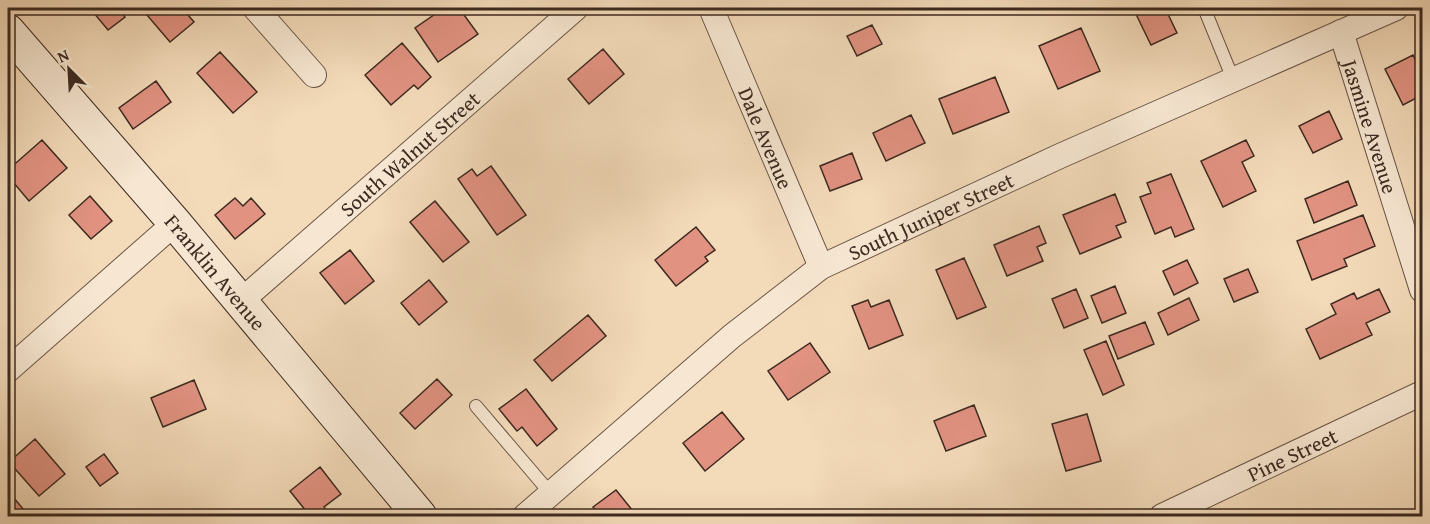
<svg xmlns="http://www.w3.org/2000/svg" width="1430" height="524" viewBox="0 0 1430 524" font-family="'Gentium Book Plus',serif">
	<rect width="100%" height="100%" fill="#f3dab9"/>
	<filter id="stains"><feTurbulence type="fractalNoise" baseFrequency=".00333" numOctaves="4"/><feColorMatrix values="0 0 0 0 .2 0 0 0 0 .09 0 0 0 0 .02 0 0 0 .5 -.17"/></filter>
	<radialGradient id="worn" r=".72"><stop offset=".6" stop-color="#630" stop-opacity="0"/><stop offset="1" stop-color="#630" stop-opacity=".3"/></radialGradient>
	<path fill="#e19281" stroke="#3c2a20" stroke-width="1.5" d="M 99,8 L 118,8 L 125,17 L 108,30 L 93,12 Z
		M 141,8 L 182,8 L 194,22 L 170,42 Z
		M 444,8 L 459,8 L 478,34 L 438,62 L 415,28 Z
		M 1133,8 L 1165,8 L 1177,33 L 1151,45 Z
		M 872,25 L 882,44 L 857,56 L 847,36 Z
		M 1081,28 L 1100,71 L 1058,89 L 1039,46 Z
		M 402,43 L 431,77 L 418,89 L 414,85 L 391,105 L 365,75 Z
		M 603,49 L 624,74 L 589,104 L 568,79 Z
		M 220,52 L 257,92 L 233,113 L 197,73 Z
		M 1413,55 L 1422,74 L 1422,95 L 1403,105 L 1385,69 Z
		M 995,77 L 1009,112 L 953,134 L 939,99 Z
		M 156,81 L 171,102 L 133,129 L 119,108 Z
		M 1329,111 L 1342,139 L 1313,153 L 1299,126 Z
		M 911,115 L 925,143 L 886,161 L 873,133 Z
		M 42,140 L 67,168 L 29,201 L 8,176 L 8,170 Z
		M 1246,140 L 1254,156 L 1242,162 L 1256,191 L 1223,207 L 1201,161 Z
		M 852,153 L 862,179 L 830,191 L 820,166 Z
		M 491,166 L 526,215 L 497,235 L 458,179 L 472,169 L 477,176 Z
		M 1171,174 L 1194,229 L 1175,237 L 1171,227 L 1155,234 L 1140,197 L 1151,193 L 1147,183 Z
		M 1348,181 L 1357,205 L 1314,223 L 1305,199 Z
		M 1115,194 L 1126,222 L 1116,226 L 1121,237 L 1080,254 L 1063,215 Z
		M 90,196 L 112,221 L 91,239 L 69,215 Z
		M 235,198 L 243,206 L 251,198 L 265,214 L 235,239 L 215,215 Z
		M 435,201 L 469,242 L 443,262 L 410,222 Z
		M 1363,215 L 1375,246 L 1344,259 L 1347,266 L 1312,280 L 1297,241 Z
		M 1039,226 L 1046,243 L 1037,247 L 1043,261 L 1007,276 L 994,245 Z
		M 696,227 L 715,250 L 705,257 L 708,261 L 676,286 L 655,260 Z
		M 350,250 L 374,281 L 345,304 L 320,273 Z
		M 964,258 L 986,307 L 957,319 L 936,270 Z
		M 1187,260 L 1198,283 L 1174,295 L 1163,271 Z
		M 1248,269 L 1258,292 L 1234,302 L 1224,279 Z
		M 429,280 L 447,302 L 419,325 L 401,303 Z
		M 1115,286 L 1126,313 L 1102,323 L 1091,296 Z
		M 1076,289 L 1088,318 L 1064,328 L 1052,299 Z
		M 1379,289 L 1390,312 L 1366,323 L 1372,335 L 1320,359 L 1306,329 L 1336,314 L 1331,304 L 1354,293 L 1357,299 Z
		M 1189,298 L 1199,320 L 1168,335 L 1158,313 Z
		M 868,300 L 871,307 L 889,300 L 903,335 L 869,349 L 852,306 Z
		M 588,315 L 606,336 L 552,381 L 534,360 Z
		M 1145,322 L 1154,344 L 1118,359 L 1109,336 Z
		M 1106,341 L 1124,385 L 1103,395 L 1084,350 Z
		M 810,343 L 830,372 L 788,400 L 768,371 Z
		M 437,379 L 452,395 L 415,429 L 400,413 Z
		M 194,380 L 206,409 L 163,427 L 151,398 Z
		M 526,389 L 557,429 L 537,446 L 522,427 L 517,431 L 499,409 Z
		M 974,405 L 986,436 L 946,451 L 934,421 Z
		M 722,412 L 744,439 L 705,471 L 683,443 Z
		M 1087,414 L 1101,461 L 1066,471 L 1052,424 Z
		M 35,439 L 65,474 L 39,496 L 9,462 Z
		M 104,454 L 118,473 L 100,486 L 86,467 Z
		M 320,467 L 341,494 L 324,507 L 330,515 L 328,516 L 310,516 L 290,491 Z
		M 616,490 L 637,516 L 601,516 L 593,507 Z
		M 8,491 L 24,510 L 16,516 L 8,516 Z"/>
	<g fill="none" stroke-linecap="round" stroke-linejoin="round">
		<g stroke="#6a5646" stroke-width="14">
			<path id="lane" d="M 1204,8 L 1233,79
				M 476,406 L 551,494"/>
		</g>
		<g stroke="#6a5646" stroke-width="26">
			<g id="street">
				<path d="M 255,8 L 314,75"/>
				<path id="s1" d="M 711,8 L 821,267"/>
				<path id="s2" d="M 1341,32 L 1422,290"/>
				<path id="s3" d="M 241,301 L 576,8"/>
				<path d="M 8,370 L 175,223"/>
				<path id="s4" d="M 525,516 L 732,336 L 821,267 L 1060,156 L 1396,8"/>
				<path id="s5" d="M 1162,516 L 1422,393"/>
			</g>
		</g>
		<g stroke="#3c2a20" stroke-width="35">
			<g id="secondary">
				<path id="s6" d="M 8,31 L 175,223 L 420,516"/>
			</g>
		</g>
		<use href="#lane" stroke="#f7e7d2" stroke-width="12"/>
		<use href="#street" stroke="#f7e7d2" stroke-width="24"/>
		<use href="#secondary" stroke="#f7e7d2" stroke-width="33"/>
	</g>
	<g text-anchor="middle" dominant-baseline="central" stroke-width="4.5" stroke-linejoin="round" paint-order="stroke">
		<g font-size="21" fill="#3c2a20" stroke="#f7e7d2">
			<text stroke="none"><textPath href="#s2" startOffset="99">Jasmine Avenue</textPath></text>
			<text stroke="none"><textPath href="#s1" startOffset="141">Dale Avenue</textPath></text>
			<text stroke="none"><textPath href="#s3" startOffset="224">South Walnut Street</textPath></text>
			<text stroke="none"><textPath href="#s4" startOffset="508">South Juniper Street</textPath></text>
			<text stroke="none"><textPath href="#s6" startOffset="318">Franklin Avenue</textPath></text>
			<text stroke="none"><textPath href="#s5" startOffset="144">Pine Street</textPath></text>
		</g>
	</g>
	<rect width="1430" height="524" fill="none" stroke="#f3dab9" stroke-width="30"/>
	<rect x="9" y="9" width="1412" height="506" fill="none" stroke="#3c2a20" stroke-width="3"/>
	<rect x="15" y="15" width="1400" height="494" fill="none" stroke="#3c2a20" stroke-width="1.5"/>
	<g transform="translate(69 69) rotate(336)" stroke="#f7e7d2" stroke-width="4.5" paint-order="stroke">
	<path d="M0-4.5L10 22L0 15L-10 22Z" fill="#3c2a20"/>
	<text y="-9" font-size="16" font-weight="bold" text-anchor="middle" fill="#3c2a20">N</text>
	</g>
	<rect width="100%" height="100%" filter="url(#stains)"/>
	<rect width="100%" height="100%" fill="url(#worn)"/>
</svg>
